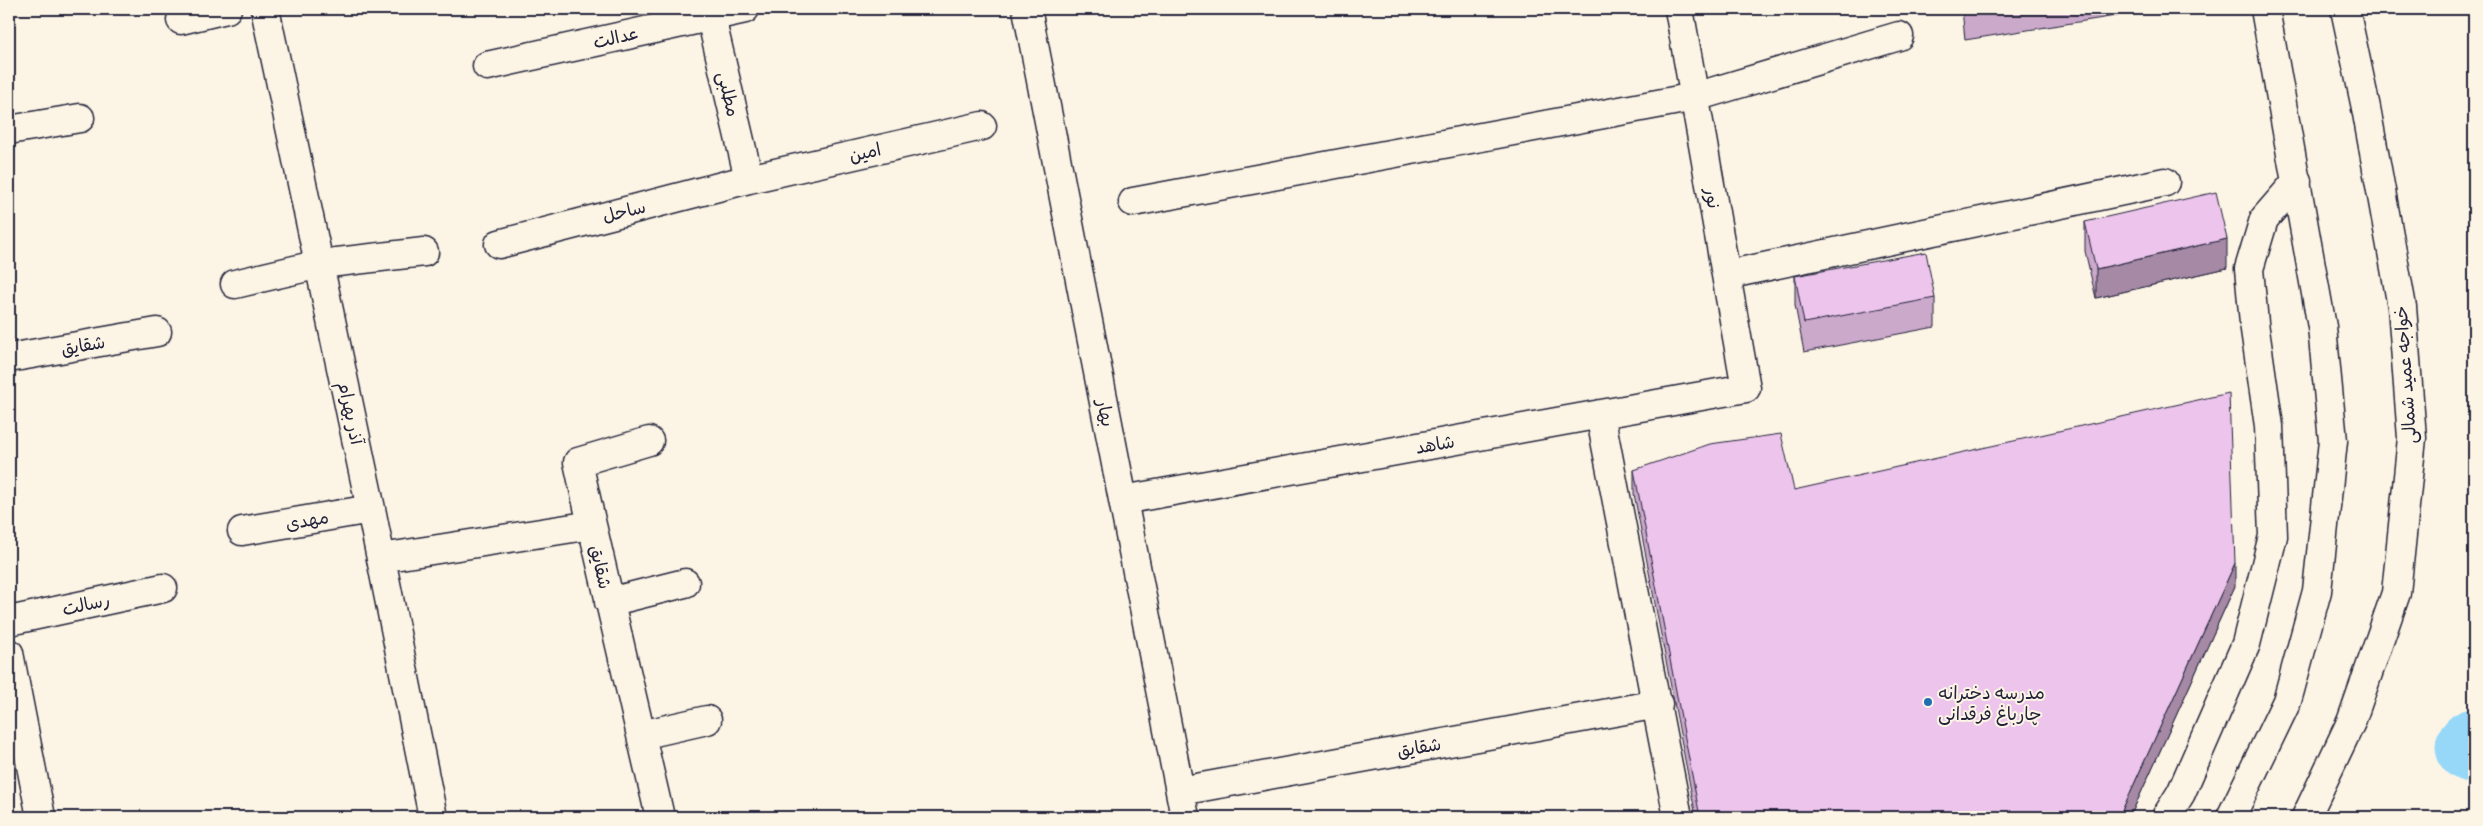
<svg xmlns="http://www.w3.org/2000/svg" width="2483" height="826" viewBox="0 0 2483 826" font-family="Delius,'Playpen Sans Arabic',sans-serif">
	<rect width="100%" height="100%" fill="#fcf5e5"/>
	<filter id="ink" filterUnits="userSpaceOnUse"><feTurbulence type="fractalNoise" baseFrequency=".02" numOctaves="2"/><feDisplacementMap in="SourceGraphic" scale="10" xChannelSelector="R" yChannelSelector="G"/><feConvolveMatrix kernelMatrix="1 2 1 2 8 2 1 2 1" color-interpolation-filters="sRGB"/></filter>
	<g filter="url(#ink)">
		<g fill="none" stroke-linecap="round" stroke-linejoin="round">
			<path stroke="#97d8f9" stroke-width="71" d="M 2471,747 L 2474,744"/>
			<g stroke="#22223b" stroke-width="31">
				<path id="minor" d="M 265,9 L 371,509 L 433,817
					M 709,9 L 749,179
					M 1027,9 L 1185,817
					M 181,20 L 227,9
					M 487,66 L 745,9
					M 9,130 L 80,118
					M 1133,202 L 1695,97 L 1899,36
					M 499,244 L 749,179 L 982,126
					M 1726,275 L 2165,182
					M 235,284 L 320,264 L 424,252
					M 9,358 L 157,332
					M 1600,414 L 1678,817
					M 1123,500 L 1746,388 L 1679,9
					M 592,525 L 578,462 L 649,441
					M 242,531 L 371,509
					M 381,558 L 592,525 L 660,817
					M 609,602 L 685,583
					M 9,621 L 163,588
					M 9,653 L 41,817
					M 641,735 L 707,720
					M 1180,791 L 1658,704
					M 2166,817 L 2181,793 L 2246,644 L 2273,536 L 2269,426 L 2254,323 L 2249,269 L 2264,219 L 2297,181"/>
			</g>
			<g stroke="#22223b" stroke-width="31">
				<path id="secondary" d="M 2231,817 L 2287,701 L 2317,591 L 2333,441 L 2322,327 L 2265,9
					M 2306,817 L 2351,722 L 2396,593 L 2412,438 L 2402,307 L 2366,108 L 2345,9"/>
			</g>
			<use href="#minor" stroke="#fcf5e5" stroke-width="28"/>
			<use href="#secondary" stroke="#fcf5e5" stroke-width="28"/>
		</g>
		<path fill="#cba9cb" stroke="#22223b" d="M 1962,9 L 2122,9 L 2122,15 L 1965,40 Z
			M 2085,222 L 2227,268 L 2096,298 L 2085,251 Z
			M 1795,276 L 1935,298 L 1935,327 L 1804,352 L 1795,305 Z
			M 1634,470 L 1794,490 L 2235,586 L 2130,817 L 1696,817 L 1634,494 Z"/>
		<path fill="#a589a5" stroke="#22223b" d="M 2227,239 L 2227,268 L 2096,298 L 2096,269 Z
			M 2235,563 L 2235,586 L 2130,817 L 2119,817 Z"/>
		<path fill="#ecc4ec" stroke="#22223b" d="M 1965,9 L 1981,9 L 1965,11 Z
			M 2216,192 L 2227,239 L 2096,269 L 2085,222 Z
			M 1926,252 L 1935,298 L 1804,323 L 1795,276 Z
			M 2229,393 L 2235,563 L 2119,817 L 1700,817 L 1634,470 L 1710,444 L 1781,434 L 1794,490 Z"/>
	</g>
	<circle fill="#1f6fb2" stroke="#fcf5e5" stroke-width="2" cx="1928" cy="702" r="5"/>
	<g text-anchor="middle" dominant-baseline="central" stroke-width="4" stroke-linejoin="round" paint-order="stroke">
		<g font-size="18" fill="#22223b" stroke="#fcf5e5">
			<text transform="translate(616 37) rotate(-13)">عدالت</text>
			<text transform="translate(729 94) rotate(77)">مطلبی</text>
			<text transform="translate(865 152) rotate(-13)">امین</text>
			<text transform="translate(1713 198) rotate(80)">نور</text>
			<text transform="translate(624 211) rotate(-14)">ساحل</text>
			<text transform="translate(83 345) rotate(-10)">شقایق</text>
			<text transform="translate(2405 375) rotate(-94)">خواجه عمید شمالی</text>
			<text transform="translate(351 413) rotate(78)">آذر بهرام</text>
			<text transform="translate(1106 413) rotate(79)">بهار</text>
			<text transform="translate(1435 444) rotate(-10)">شاهد</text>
			<text transform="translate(307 520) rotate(-10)">مهدی</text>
			<text transform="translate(601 567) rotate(77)">شقایق</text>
			<text transform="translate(86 604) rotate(-12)">رسالت</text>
			<text transform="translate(1419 747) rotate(-10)">شقایق</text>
		</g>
		<g font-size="18" fill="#22223b" stroke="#fcf5e5" text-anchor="start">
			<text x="1938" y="692">مدرسه دخترانه<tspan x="1938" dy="21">چارباغ فرقدانی</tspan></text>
		</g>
	</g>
	<rect width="2483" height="826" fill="none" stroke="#fcf5e5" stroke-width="30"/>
	<rect x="15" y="15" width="2453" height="796" fill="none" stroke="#22223b" stroke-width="2" filter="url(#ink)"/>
</svg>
